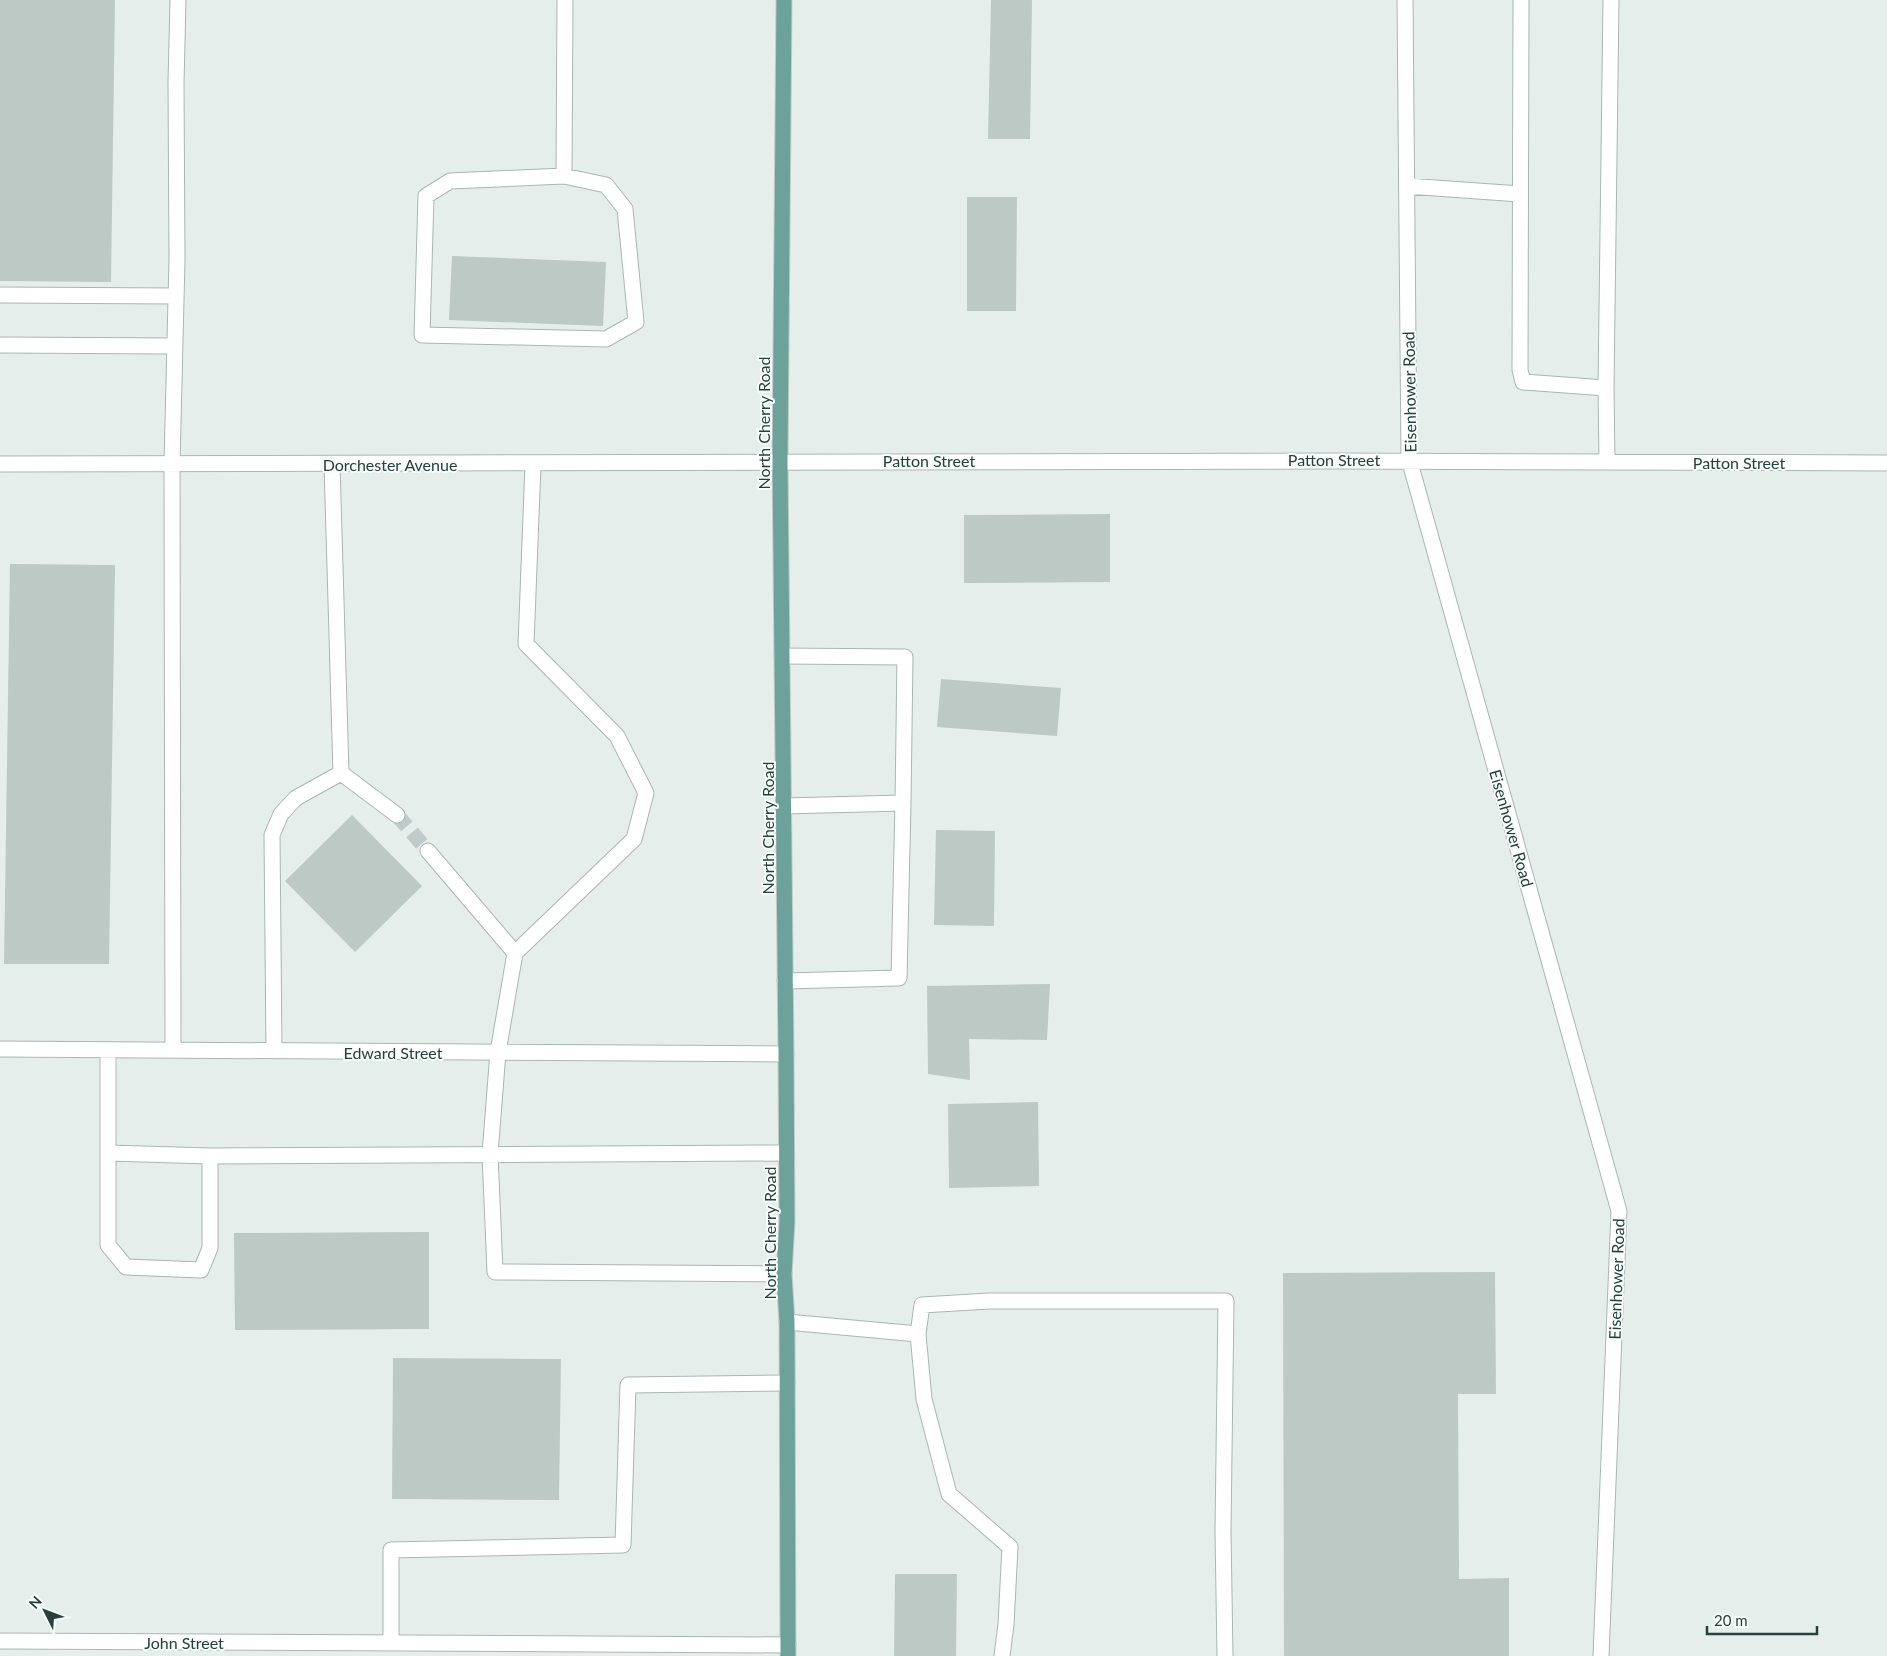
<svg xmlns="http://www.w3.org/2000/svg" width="1887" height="1656" viewBox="0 0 1887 1656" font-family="Lato,sans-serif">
	<rect width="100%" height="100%" fill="#e6eeec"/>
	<path fill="#bcc9c5" d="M 0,0 L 115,0 L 111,282 L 0,281 Z
		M 991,0 L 1032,0 L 1030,139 L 988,139 Z
		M 967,197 L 1017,197 L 1016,311 L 967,311 Z
		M 452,256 L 606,262 L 603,326 L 449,320 Z
		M 1110,514 L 1110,582 L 964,583 L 964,515 Z
		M 10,564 L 115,565 L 109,964 L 4,964 Z
		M 941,679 L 1061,688 L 1057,736 L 937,727 Z
		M 352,815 L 422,886 L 355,952 L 285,881 Z
		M 936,830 L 995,831 L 994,926 L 934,925 Z
		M 1050,984 L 1047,1040 L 969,1039 L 970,1080 L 928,1074 L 927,986 Z
		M 1038,1102 L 1039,1186 L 949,1188 L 948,1104 Z
		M 429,1232 L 429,1329 L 235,1330 L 234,1233 Z
		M 1495,1272 L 1496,1394 L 1458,1394 L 1459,1579 L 1509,1578 L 1509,1656 L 1284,1656 L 1283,1273 Z
		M 393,1358 L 561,1359 L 559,1500 L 392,1499 Z
		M 895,1574 L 957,1574 L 956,1656 L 894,1656 Z"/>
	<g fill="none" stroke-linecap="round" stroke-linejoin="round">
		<path stroke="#c0cbc9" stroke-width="15" stroke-dasharray="15 8" stroke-linecap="butt" d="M 397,815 L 428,851"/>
		<g stroke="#a9b6b4" stroke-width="17">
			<path id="minor" d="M 1405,0 L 1409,459 L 1619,1211 L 1601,1656
				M 1521,0 L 1520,370 L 1523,382 L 1606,388
				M 564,176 L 606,185 L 625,209 L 636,322 L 606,339 L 422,335 L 426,196 L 450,181 L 564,176 L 565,0
				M 1407,186 L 1520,194
				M 0,295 L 176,296
				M 0,345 L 174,346
				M 1607,461 L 1606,388 L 1611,0
				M 0,464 C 629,464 1258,458 1887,463
				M 332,464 L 341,773
				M 533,465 L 526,644 L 617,736 L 646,793 L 634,839 L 515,953 L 498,1052 L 490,1154 L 495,1272 L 784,1274
				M 782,656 L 905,657 L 903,803 L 784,806
				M 341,773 L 397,815
				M 428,851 L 515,953
				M 785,981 L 899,978 L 903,803
				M 0,1049 L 786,1054
				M 108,1050 L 108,1245 L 126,1267 L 201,1270 L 210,1248 L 210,1156 L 786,1153
				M 173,1050 L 172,464 L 177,259 L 176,83 L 178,0
				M 274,1051 L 272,835 L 281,814 L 296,798 L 341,773
				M 108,1153 L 210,1156
				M 787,1322 L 918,1334
				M 0,1641 L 788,1645
				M 391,1643 L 391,1550 L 623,1545 L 628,1385 L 787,1383
				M 1002,1656 L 1006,1624 L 1010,1547 L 949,1494 L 924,1399 L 918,1334 L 922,1305 L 989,1301 L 1226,1301 L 1223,1531 L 1225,1656"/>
		</g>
		<g stroke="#c2cac8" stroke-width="17">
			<path id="major" d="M 784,0 L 780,461 L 786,1054 L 787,1222 L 784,1274 L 787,1322 L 788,1656"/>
		</g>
		<use href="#minor" stroke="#fff" stroke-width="15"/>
		<use href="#major" stroke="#6da29a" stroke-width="15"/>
	</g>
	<g text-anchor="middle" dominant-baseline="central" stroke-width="4" stroke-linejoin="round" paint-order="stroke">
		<g font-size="16" fill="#26403c" stroke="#f7fbf9">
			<text transform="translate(1409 392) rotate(-91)">Eisenhower Road</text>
			<text transform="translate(763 423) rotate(-90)">North Cherry Road</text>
			<text x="1334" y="459">Patton Street</text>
			<text x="929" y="460">Patton Street</text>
			<text x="1739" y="462">Patton Street</text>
			<text x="390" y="464">Dorchester Avenue</text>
			<text transform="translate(767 828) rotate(-90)">North Cherry Road</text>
			<text transform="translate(1512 828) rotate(74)">Eisenhower Road</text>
			<text x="393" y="1052">Edward Street</text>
			<text transform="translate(769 1233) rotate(-90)">North Cherry Road</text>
			<text transform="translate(1616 1279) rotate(-88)">Eisenhower Road</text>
			<text x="184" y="1642">John Street</text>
		</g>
	</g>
	<g transform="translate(45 1611) rotate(312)" stroke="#f7fbf9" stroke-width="4" paint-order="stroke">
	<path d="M0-4L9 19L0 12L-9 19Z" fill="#26403c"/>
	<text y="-8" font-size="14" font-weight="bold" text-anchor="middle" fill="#26403c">N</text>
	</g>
	<path d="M1707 1626v8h110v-8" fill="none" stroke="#26403c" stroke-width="2.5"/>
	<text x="1714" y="1626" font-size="15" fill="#26403c" stroke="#f7fbf9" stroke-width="4" paint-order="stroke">20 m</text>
</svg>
